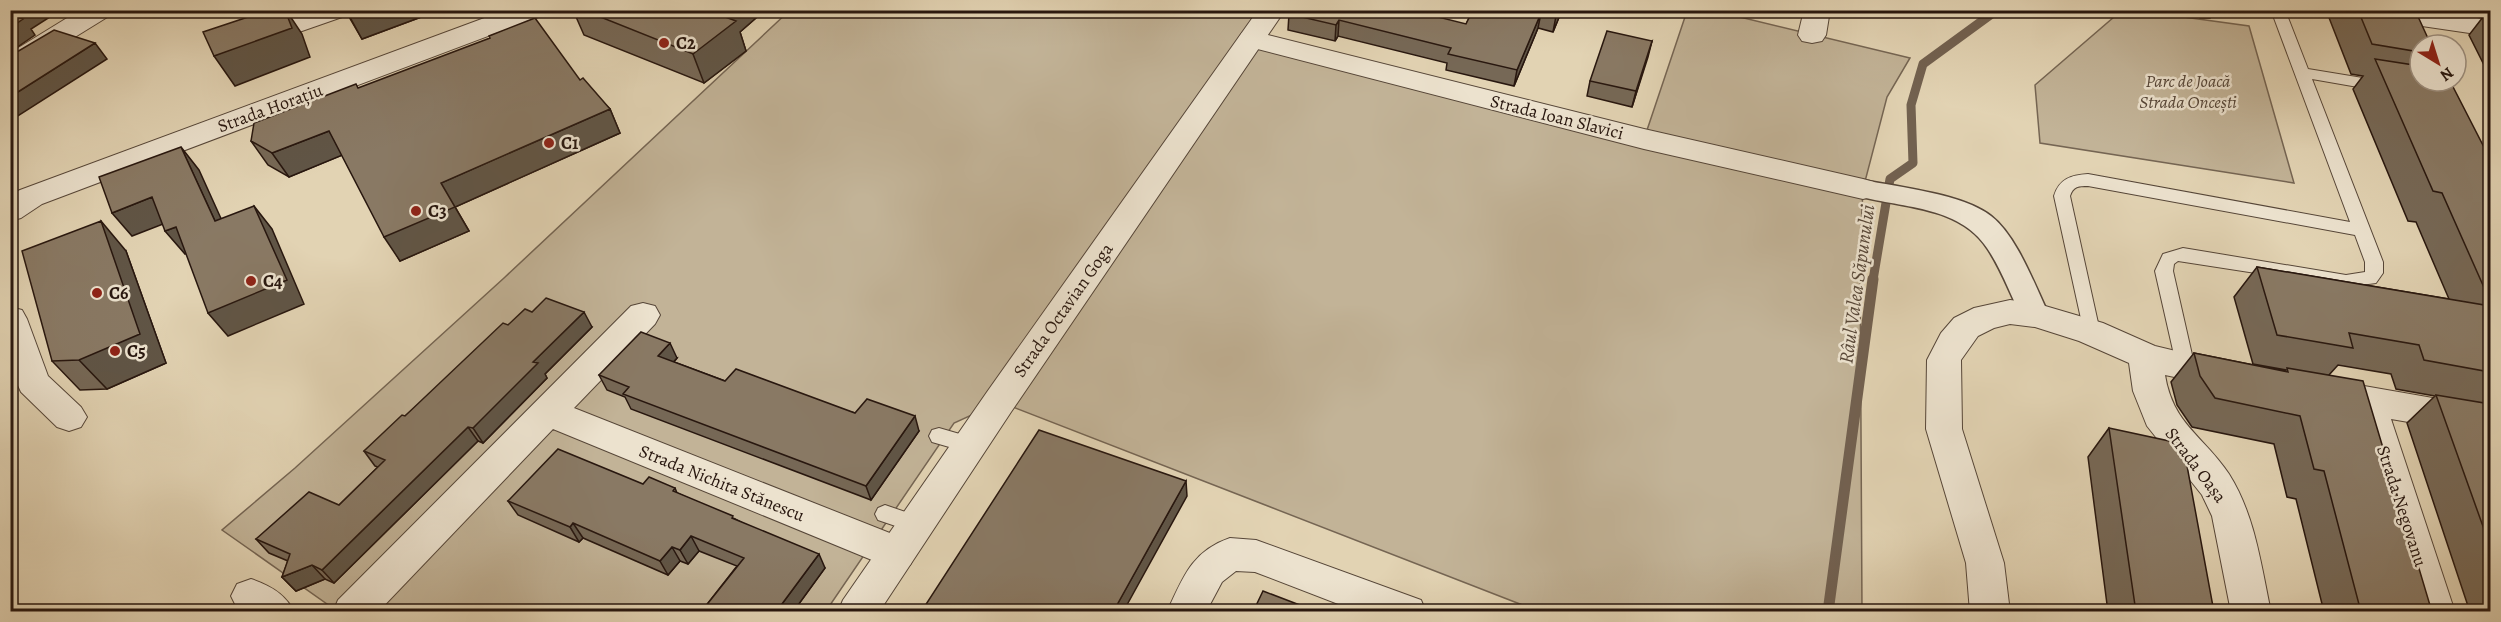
<svg xmlns="http://www.w3.org/2000/svg" width="2501" height="622" viewBox="0 0 2501 622" font-family="Alegreya,serif">
	<rect width="100%" height="100%" fill="#e2d3b3"/>
	<filter id="stains"><feTurbulence type="fractalNoise" baseFrequency=".00333" numOctaves="4"/><feColorMatrix values="0 0 0 0 .2 0 0 0 0 .09 0 0 0 0 .02 0 0 0 .5 -.17"/></filter>
	<radialGradient id="worn" r=".72"><stop offset=".6" stop-color="#630" stop-opacity="0"/><stop offset="1" stop-color="#630" stop-opacity=".3"/></radialGradient>
	<path fill="#c2b397" stroke="#756553" stroke-width="1.5" d="M 789,11 L 1272,11 L 1252,38 L 1644,139 L 1687,11 L 1715,11 L 1910,58 L 1887,97 L 1863,189 L 1860,249 L 1862,611 L 1538,611 L 1000,402 L 954,423 L 826,611 L 337,611 L 222,530 L 295,468 L 504,278 Z
		M 2121,11 L 2140,11 L 2249,26 L 2294,183 L 2040,143 L 2035,85 Z"/>
	<g fill="none" stroke-linecap="round" stroke-linejoin="round">
		<path stroke="#726150" stroke-width="9" d="M 1873,280 L 1890,179 L 1913,163 L 1911,105 L 1923,64 L 1997,10"/>
		<path stroke="#726150" stroke-width="11" d="M 1828,612 L 1873,279"/>
		<g stroke="#564638" stroke-width="2">
			<path id="service" d="M 2197,10 L 2211,10 L 2212,15 L 2210,18 L 2200,18 Z
				M 2271,10 L 2285,10 L 2308,69 L 2381,81 L 2389,86 L 2381,91 L 2312,79 L 2383,262 L 2383,273 L 2376,283 L 2346,287 L 2178,261 L 2174,264 L 2173,271 L 2195,368 L 2193,373 L 2186,375 L 2179,373 L 2177,368 L 2155,271 L 2163,254 L 2183,248 L 2346,275 L 2365,272 L 2365,262 L 2355,235 L 2088,186 C 2079,186 2073,186 2070,196 L 2100,332 L 2097,337 L 2091,339 L 2085,337 L 2054,196 C 2059,179 2071,175 2088,174 L 2350,222 Z
				M 939,428 L 977,439 L 980,445 L 977,451 L 970,453 L 932,442 L 929,436 L 932,430 Z
				M 885,505 L 923,518 L 926,524 L 923,530 L 916,533 L 878,520 L 875,514 L 878,508 Z"/>
		</g>
		<g stroke="#564638" stroke-width="3">
			<path id="pedestrian" d="M 1863,180 C 1899,187 1963,194 1991,216 C 2017,236 2035,286 2049,315 L 2045,323 L 2035,326 L 2025,323 C 2011,298 2003,271 1987,248 C 1959,205 1899,208 1854,195 L 1850,189 L 1854,183 Z"/>
		</g>
		<g stroke="#564638" stroke-width="2">
			<path id="minor" d="M 80,10 L 113,10 L 109,16 L 20,71 L 10,74 L 10,53 Z
				M 310,10 L 349,10 L 345,16 L 279,39 L 269,37 L 265,31 L 269,25 Z
				M 506,10 L 545,10 L 541,16 L 42,204 L 21,218 L 10,221 L 10,195 L 20,190 Z
				M 1804,10 L 1830,10 L 1826,35 L 1822,41 L 1812,43 L 1802,41 L 1798,35 Z
				M 2426,10 L 2490,20 L 2490,36 L 2415,25 L 2406,23 L 2402,17 L 2406,11 Z
				M 1252,31 L 1644,129 L 1863,179 L 1874,182 L 1878,189 L 1874,196 L 1863,199 L 1644,149 L 1242,45 L 1238,39 L 1242,33 Z
				M 2010,300 L 2035,303 L 2103,323 L 2155,346 L 2238,366 L 2243,375 L 2238,384 L 2226,388 L 2165,375 C 2173,425 2204,436 2229,474 C 2255,515 2261,565 2271,612 L 2231,612 L 2212,516 L 2202,495 L 2147,426 L 2133,391 L 2129,363 L 2079,341 L 2035,327 L 2010,324 L 1994,328 L 1978,336 L 1961,360 L 1962,429 L 2004,563 L 2010,612 L 1970,612 L 1966,563 L 1926,429 L 1927,360 L 1941,333 L 1954,318 L 1974,308 Z
				M 643,303 L 655,306 L 660,315 L 655,324 L 574,408 L 910,541 L 916,553 L 910,565 L 897,569 L 884,565 L 553,429 L 378,612 L 333,612 L 338,600 L 631,306 Z
				M 10,307 L 22,310 L 27,319 L 48,376 L 81,407 L 87,417 L 81,427 L 69,431 L 57,427 L 21,392 L 10,368 Z
				M 2324,379 L 2490,408 L 2490,436 L 2391,419 L 2455,612 L 2415,612 L 2355,417 L 2358,413 L 2312,403 L 2307,393 L 2312,383 Z
				M 1230,538 L 1256,540 L 1421,600 L 1426,612 L 1359,612 L 1255,572 L 1236,571 L 1222,582 L 1206,612 L 1167,612 C 1183,577 1192,551 1230,538 Z
				M 251,579 C 269,585 286,594 294,612 L 242,612 L 237,608 L 231,596 L 237,584 Z"/>
		</g>
		<g stroke="#564638" stroke-width="2">
			<path id="tertiary" d="M 1258,10 L 1285,10 L 1011,412 L 879,612 L 838,612 L 843,600 L 987,392 Z"/>
		</g>
		<use href="#service" fill="#ece2ce" fill-rule="evenodd"/>
		<use href="#pedestrian" fill="#ece2ce" fill-rule="evenodd"/>
		<use href="#minor" fill="#ece2ce" fill-rule="evenodd"/>
		<use href="#tertiary" fill="#ece2ce" fill-rule="evenodd"/>
	</g>
	<path fill="#766856" stroke="#28170f" stroke-width="1.5" d="M 345,10 L 440,10 L 362,39 Z
		M 573,10 L 765,10 L 740,32 L 746,51 L 704,83 L 584,35 Z
		M 1473,10 L 1562,10 L 1553,32 L 1538,28 L 1514,86 L 1446,70 L 1447,63 L 1338,36 L 1335,41 L 1288,30 L 1289,14 L 1466,24 Z
		M 2326,10 L 2415,10 L 2420,45 L 2420,81 L 2490,159 L 2490,612 L 2470,612 L 2407,423 L 2435,396 L 2396,389 L 2391,374 L 2338,365 L 2329,375 L 2432,612 L 2324,612 L 2296,499 L 2287,497 L 2274,444 L 2192,427 L 2177,405 L 2171,382 L 2194,353 L 2284,371 L 2286,370 L 2253,364 L 2234,297 L 2257,267 L 2449,299 L 2416,222 L 2408,221 L 2353,89 L 2363,76 L 2351,74 Z
		M 2456,10 L 2490,10 L 2490,77 L 2469,35 L 2483,17 L 2457,13 Z
		M 1652,41 L 1632,107 L 1587,96 L 1590,81 Z
		M 580,80 L 610,109 L 620,133 L 455,207 L 469,231 L 400,261 L 342,155 L 289,177 L 268,165 L 251,141 L 358,88 Z
		M 126,251 L 166,363 L 107,389 L 80,390 L 52,361 Z
		M 532,312 L 592,327 L 545,374 L 547,378 L 483,443 L 478,441 L 334,583 L 325,579 L 296,591 L 282,577 L 288,561 L 269,553 L 256,539 L 339,505 L 378,467 L 375,466 L 364,451 L 405,416 L 508,325 Z
		M 677,358 L 674,362 L 725,381 L 855,413 L 919,431 L 871,500 L 631,409 L 625,397 L 607,390 L 599,375 Z
		M 2109,428 L 2214,612 L 2108,612 L 2088,457 Z
		M 643,484 L 675,488 L 677,493 L 735,519 L 825,568 L 793,612 L 701,612 L 737,566 L 699,551 L 688,564 L 680,561 L 668,575 L 583,538 L 579,542 L 518,515 L 508,501 Z"/>
	<path fill="#605546" stroke="#28170f" stroke-width="1.5" d="M 23,10 L 50,10 L 53,15 L 31,29 L 35,35 L 10,52 L 10,28 L 14,16 Z
		M 249,10 L 304,10 L 290,16 L 302,34 L 310,57 L 235,86 L 214,56 L 288,16 Z
		M 346,10 L 440,10 L 362,39 Z
		M 721,10 L 765,10 L 740,32 L 746,51 L 704,83 L 693,54 L 717,14 Z
		M 1559,10 L 1562,10 L 1553,32 L 1556,16 Z
		M 1541,13 L 1538,28 L 1514,86 L 1517,70 Z
		M 1339,20 L 1338,36 L 1335,41 L 1336,25 Z
		M 1652,41 L 1648,57 L 1632,107 L 1636,91 Z
		M 95,43 L 107,59 L 10,121 L 10,97 Z
		M 610,109 L 620,133 L 455,207 L 469,231 L 400,261 L 384,237 L 441,183 Z
		M 329,131 L 345,154 L 289,177 L 272,153 Z
		M 181,147 L 199,170 L 233,245 L 215,221 Z
		M 152,197 L 171,221 L 132,236 L 112,213 Z
		M 254,206 L 272,229 L 304,304 L 228,336 L 208,313 Z
		M 101,221 L 126,251 L 166,363 L 107,389 L 79,360 Z
		M 176,227 L 195,250 L 185,254 L 165,231 Z
		M 584,312 L 592,327 L 545,374 L 547,378 L 483,443 L 473,428 L 533,362 Z
		M 670,343 L 677,358 L 665,371 L 658,356 Z
		M 915,416 L 919,431 L 871,500 L 866,486 Z
		M 468,427 L 478,441 L 334,583 L 322,570 Z
		M 1186,481 L 1187,496 L 1123,612 L 1113,612 Z
		M 573,523 L 583,538 L 579,542 L 570,527 Z
		M 691,536 L 699,551 L 688,564 L 680,550 Z
		M 672,547 L 680,561 L 668,575 L 660,561 Z
		M 819,554 L 825,568 L 793,612 L 776,612 Z
		M 312,565 L 325,579 L 296,591 L 282,577 Z"/>
	<path fill="#897964" stroke="#28170f" stroke-width="1.5" d="M 10,10 L 23,10 L 14,16 L 23,19 L 10,28 Z
		M 248,10 L 261,12 L 265,10 L 285,10 L 292,28 L 214,56 L 203,32 L 251,16 Z
		M 583,10 L 721,10 L 717,14 L 736,21 L 693,54 Z
		M 1291,10 L 1410,10 L 1466,24 L 1473,10 L 1559,10 L 1556,16 L 1541,13 L 1517,70 L 1448,54 L 1451,48 L 1339,20 L 1336,25 L 1289,14 Z
		M 2358,10 L 2415,10 L 2431,45 L 2420,45 L 2420,52 L 2372,44 Z
		M 535,18 L 580,80 L 583,78 L 610,109 L 441,183 L 455,207 L 384,237 L 329,131 L 272,153 L 251,141 L 254,123 L 356,84 L 358,88 L 490,38 L 489,36 Z
		M 54,30 L 95,43 L 10,97 L 10,56 Z
		M 1607,31 L 1652,41 L 1636,91 L 1590,81 Z
		M 2375,59 L 2420,66 L 2420,81 L 2450,81 L 2490,159 L 2490,301 L 2442,193 L 2433,191 Z
		M 181,147 L 215,221 L 254,206 L 287,280 L 208,313 L 176,227 L 165,231 L 152,197 L 112,213 L 99,177 Z
		M 101,221 L 140,334 L 79,360 L 52,361 L 22,251 Z
		M 2257,267 L 2490,306 L 2490,372 L 2424,360 L 2419,345 L 2349,333 L 2353,348 L 2277,335 Z
		M 546,298 L 584,312 L 533,362 L 538,363 L 473,428 L 468,427 L 322,570 L 312,565 L 282,577 L 290,554 L 256,539 L 309,492 L 339,505 L 385,460 L 364,451 L 402,415 L 405,416 L 503,323 L 508,325 L 525,309 L 532,312 Z
		M 641,332 L 670,343 L 658,356 L 725,381 L 736,369 L 855,413 L 867,399 L 915,416 L 866,486 L 623,394 L 629,387 L 599,375 Z
		M 2194,353 L 2288,372 L 2287,368 L 2363,381 L 2432,612 L 2361,612 L 2324,471 L 2314,469 L 2300,416 L 2215,398 L 2200,376 Z
		M 2436,395 L 2490,404 L 2490,546 Z
		M 2109,428 L 2183,444 L 2214,612 L 2136,612 Z
		M 1039,430 L 1186,481 L 1113,612 L 991,612 L 985,609 L 984,612 L 921,612 Z
		M 558,449 L 643,484 L 649,477 L 675,488 L 673,491 L 733,516 L 732,518 L 819,554 L 776,612 L 701,612 L 744,558 L 691,536 L 680,550 L 672,547 L 660,561 L 573,523 L 570,527 L 508,501 Z
		M 1263,591 L 1318,612 L 1253,612 Z"/>
	<g fill="#8f2418" stroke="#ece2ce" stroke-width="2">
		<circle cx="664" cy="43" r="6"/>
		<circle cx="549" cy="143" r="6"/>
		<circle cx="416" cy="211" r="6"/>
		<circle cx="251" cy="281" r="6"/>
		<circle cx="97" cy="293" r="6"/>
		<circle cx="115" cy="351" r="6"/>
	</g>
	<g text-anchor="middle" dominant-baseline="central" stroke-width="5" stroke-linejoin="round" paint-order="stroke">
		<g font-size="18" font-weight="bold" fill="#28170f" stroke="#ece2ce" text-anchor="start">
			<text x="676" y="43">C2</text>
			<text x="561" y="143">C1</text>
			<text x="428" y="211">C3</text>
			<text x="263" y="281">C4</text>
			<text x="109" y="293">C6</text>
			<text x="127" y="351">C5</text>
		</g>
		<g font-size="18" font-style="italic" fill="#564638" stroke="#ece2ce">
			<text x="2188" y="81">Parc de Joacă<tspan x="2188" dy="21">Strada Oncești</tspan></text>
		</g>
		<g font-size="18" fill="#28170f" stroke="#ece2ce">
			<text transform="translate(270 108) rotate(-20)">Strada Horațiu</text>
			<text transform="translate(1557 117) rotate(14)">Strada Ioan Slavici</text>
			<text transform="translate(1063 310) rotate(-55)">Strada Octavian Goga</text>
			<text transform="translate(2196 465) rotate(53)">Strada Oașa</text>
			<text transform="translate(722 483) rotate(22)">Strada Nichita Stănescu</text>
			<text transform="translate(2402 506) rotate(72)">Strada Negovanu</text>
		</g>
		<g font-size="20" font-style="italic" fill="#59493a" stroke="#ece2ce">
			<text transform="translate(1857 284) rotate(-82)">Râul Valea Săpunului</text>
		</g>
	</g>
	<rect width="2501" height="622" fill="none" stroke="#e2d3b3" stroke-width="36"/>
	<rect x="12" y="12" width="2477" height="598" fill="none" stroke="#28170f" stroke-width="3"/>
	<rect x="18" y="18" width="2465" height="586" fill="none" stroke="#28170f" stroke-width="1.5"/>
	<g transform="translate(2438 63) rotate(142)"><circle r="28" fill="#ece2ce" stroke="#9e9182" stroke-width="1.5"/>
	<path d="M0-4.5L10 22L0 15L-10 22Z" fill="#8f2418"/>
	<text y="-9" font-size="16" font-weight="bold" text-anchor="middle" fill="#28170f">N</text>
	</g>
	<rect width="100%" height="100%" filter="url(#stains)"/>
	<rect width="100%" height="100%" fill="url(#worn)"/>
</svg>
